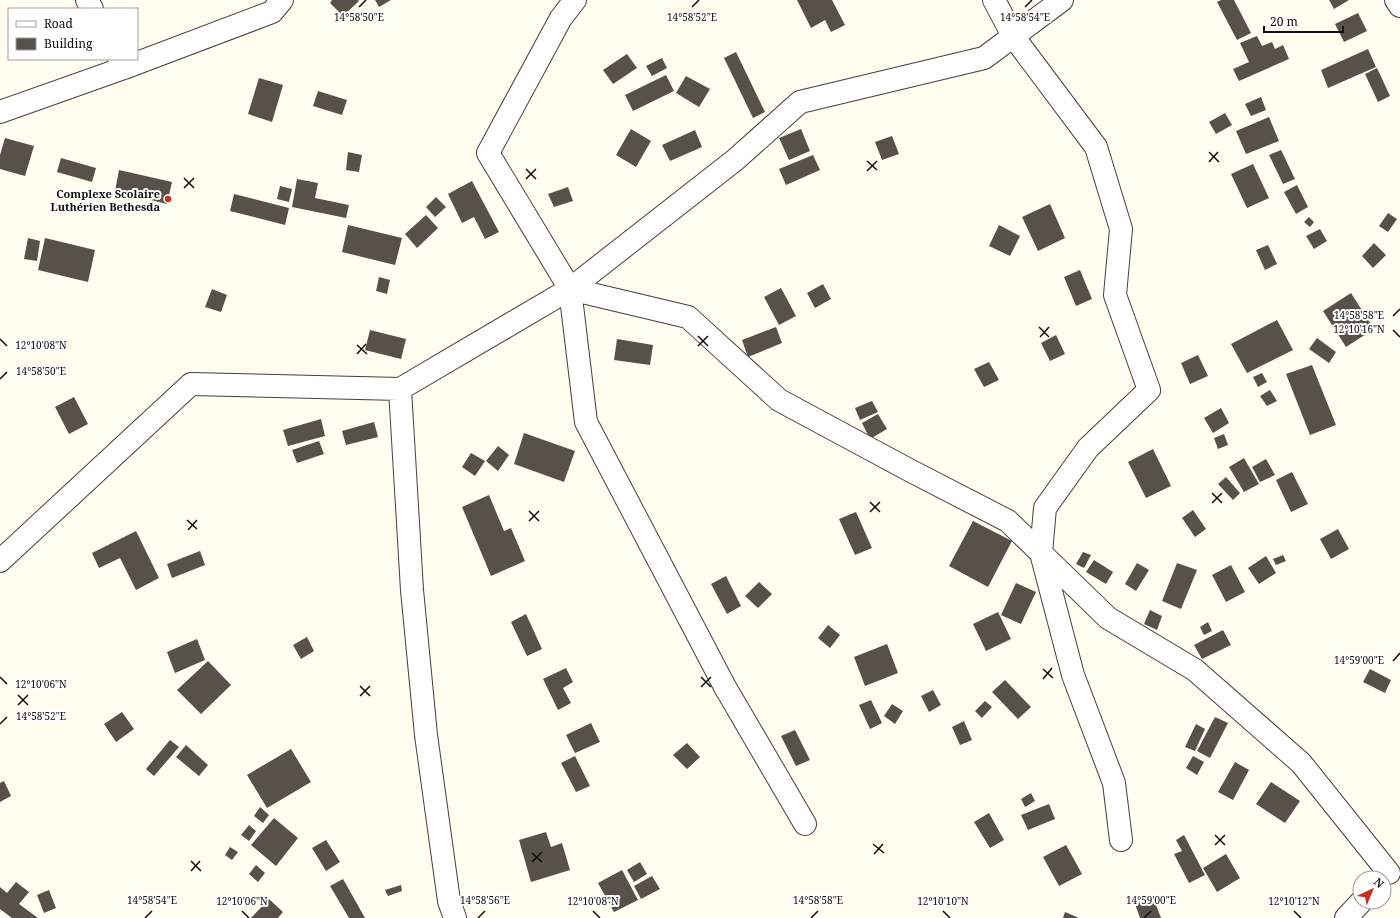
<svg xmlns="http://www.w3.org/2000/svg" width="1400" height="918" viewBox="0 0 1400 918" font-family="'Noto Serif',serif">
	<rect width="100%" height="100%" fill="#fffef0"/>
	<path fill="#58514a" d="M 332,0 L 358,0 L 359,1 L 343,16 L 330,3 Z
		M 375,0 L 391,0 L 379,7 Z
		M 797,0 L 832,0 L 845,25 L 831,32 L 825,20 L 811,28 Z
		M 1221,0 L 1234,0 L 1251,33 L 1237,40 L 1217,2 Z
		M 1329,0 L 1349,0 L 1334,9 Z
		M 1358,13 L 1367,31 L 1344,42 L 1335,24 Z
		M 1257,36 L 1262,46 L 1272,42 L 1275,49 L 1283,45 L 1289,59 L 1239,81 L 1233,69 L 1249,62 L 1240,43 Z
		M 1368,49 L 1376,67 L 1328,88 L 1321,70 Z
		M 736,52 L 765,112 L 753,118 L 724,58 Z
		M 627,54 L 637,68 L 613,84 L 603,70 Z
		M 662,58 L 667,68 L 652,76 L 646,66 Z
		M 1377,68 L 1390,96 L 1378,102 L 1365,74 Z
		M 666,75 L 674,91 L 633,111 L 625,95 Z
		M 686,76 L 710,89 L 699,107 L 676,93 Z
		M 259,78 L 283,85 L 272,122 L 248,114 Z
		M 318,91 L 347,100 L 342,115 L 313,106 Z
		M 1261,97 L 1266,110 L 1251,116 L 1245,104 Z
		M 1225,113 L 1232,125 L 1216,134 L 1209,122 Z
		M 1269,117 L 1279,141 L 1246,154 L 1236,131 Z
		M 631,129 L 651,141 L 636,167 L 616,155 Z
		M 801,129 L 810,151 L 789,160 L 779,138 Z
		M 695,130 L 702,147 L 670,161 L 662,145 Z
		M 892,136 L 899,154 L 882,160 L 875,142 Z
		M 5,138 L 34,146 L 25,176 L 0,169 L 0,155 Z
		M 1281,150 L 1295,179 L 1283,184 L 1269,155 Z
		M 348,152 L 362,155 L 359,172 L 346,170 Z
		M 813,155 L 820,170 L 786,185 L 779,169 Z
		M 61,158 L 96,168 L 92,182 L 57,172 Z
		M 1253,164 L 1269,198 L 1247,208 L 1231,174 Z
		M 119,170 L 172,182 L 167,204 L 115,191 Z
		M 297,179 L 318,183 L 315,198 L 349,205 L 346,218 L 292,207 Z
		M 472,181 L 499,232 L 485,239 L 474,217 L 462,223 L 448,194 Z
		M 1297,185 L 1308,207 L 1296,214 L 1284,192 Z
		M 280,186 L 292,189 L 289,202 L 277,199 Z
		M 568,187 L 573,201 L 554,207 L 548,194 Z
		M 234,194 L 289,208 L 285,225 L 230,211 Z
		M 436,197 L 446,207 L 435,217 L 426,207 Z
		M 1050,204 L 1065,238 L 1038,251 L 1022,217 Z
		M 1388,213 L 1397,219 L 1388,232 L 1379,226 Z
		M 426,215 L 438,228 L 417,248 L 405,234 Z
		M 1309,217 L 1314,222 L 1310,227 L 1304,222 Z
		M 348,225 L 402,238 L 395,265 L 342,252 Z
		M 999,225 L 1020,236 L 1010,256 L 989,246 Z
		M 1320,229 L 1327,241 L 1314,249 L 1306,236 Z
		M 28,238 L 40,241 L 37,261 L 24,259 Z
		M 45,238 L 95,250 L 88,282 L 38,270 Z
		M 1374,243 L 1386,255 L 1373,268 L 1362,256 Z
		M 1268,245 L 1277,264 L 1265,270 L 1256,250 Z
		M 1080,270 L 1092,299 L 1076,306 L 1064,277 Z
		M 379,277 L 390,280 L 387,294 L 376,291 Z
		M 823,284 L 831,299 L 815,308 L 807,293 Z
		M 781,288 L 796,316 L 779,325 L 764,297 Z
		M 212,289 L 227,295 L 221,312 L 205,307 Z
		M 1351,293 L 1374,329 L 1346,347 L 1323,311 Z
		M 1277,320 L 1293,350 L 1247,373 L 1231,344 Z
		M 776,327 L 782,343 L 748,357 L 742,340 Z
		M 370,330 L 406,339 L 401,359 L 365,350 Z
		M 1056,335 L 1065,354 L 1050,361 L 1041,343 Z
		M 1317,338 L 1336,352 L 1329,363 L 1309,349 Z
		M 617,339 L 653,345 L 650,365 L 614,360 Z
		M 1198,355 L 1208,376 L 1190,384 L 1181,363 Z
		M 989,362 L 999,380 L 984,387 L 974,369 Z
		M 1312,365 L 1336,425 L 1310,435 L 1286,374 Z
		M 1262,373 L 1267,382 L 1258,387 L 1253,377 Z
		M 1270,390 L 1277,401 L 1267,406 L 1260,396 Z
		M 74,397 L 88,424 L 69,434 L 55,407 Z
		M 872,401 L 878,412 L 860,420 L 855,408 Z
		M 1221,408 L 1229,423 L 1213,433 L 1204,418 Z
		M 878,414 L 887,429 L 870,439 L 862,423 Z
		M 321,419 L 325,436 L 288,446 L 283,430 Z
		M 374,422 L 378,437 L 346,445 L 342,431 Z
		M 524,433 L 575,451 L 564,482 L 514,464 Z
		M 1224,434 L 1228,445 L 1218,449 L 1214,438 Z
		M 319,441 L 324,454 L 297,463 L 292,450 Z
		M 498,446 L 509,455 L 498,471 L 486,461 Z
		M 1153,449 L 1171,486 L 1146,498 L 1128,462 Z
		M 471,453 L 485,461 L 475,476 L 462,467 Z
		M 1244,458 L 1259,484 L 1244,492 L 1229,467 Z
		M 1266,459 L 1275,475 L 1260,482 L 1252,467 Z
		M 1292,472 L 1308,504 L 1291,512 L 1276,480 Z
		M 1226,477 L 1240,493 L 1233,500 L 1218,484 Z
		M 489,495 L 504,531 L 511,528 L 525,561 L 491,576 L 462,507 Z
		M 1193,510 L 1206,529 L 1195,537 L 1182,518 Z
		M 856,512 L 872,548 L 855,555 L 839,519 Z
		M 973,521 L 1012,541 L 988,587 L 949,566 Z
		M 1338,529 L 1349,549 L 1331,559 L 1320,539 Z
		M 136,531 L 159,578 L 136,590 L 120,558 L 99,568 L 92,553 Z
		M 200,551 L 205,565 L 172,578 L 167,564 Z
		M 1083,552 L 1091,555 L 1084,568 L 1076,564 Z
		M 1283,555 L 1286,561 L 1276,565 L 1273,559 Z
		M 1266,556 L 1276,573 L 1259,584 L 1248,568 Z
		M 1094,560 L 1113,572 L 1106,584 L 1086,572 Z
		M 1137,563 L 1149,570 L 1136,591 L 1125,584 Z
		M 1177,563 L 1197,570 L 1181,609 L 1162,601 Z
		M 1231,565 L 1245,592 L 1226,602 L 1212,575 Z
		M 726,576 L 741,606 L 727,614 L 711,584 Z
		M 759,582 L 772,594 L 758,608 L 745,596 Z
		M 1016,583 L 1036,592 L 1021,624 L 1001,615 Z
		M 1150,610 L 1162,616 L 1157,630 L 1144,624 Z
		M 998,612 L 1011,639 L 986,651 L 973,624 Z
		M 526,614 L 542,649 L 527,656 L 511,622 Z
		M 1208,622 L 1212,631 L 1204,635 L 1200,627 Z
		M 828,625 L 840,635 L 830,648 L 818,638 Z
		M 1223,630 L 1231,645 L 1202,659 L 1194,645 Z
		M 307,637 L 314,651 L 301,659 L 293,645 Z
		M 197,639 L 205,660 L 175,673 L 167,652 Z
		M 887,644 L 898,673 L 865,686 L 854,657 Z
		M 208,661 L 231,685 L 201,714 L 177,690 Z
		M 566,668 L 573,682 L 563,688 L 571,703 L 558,710 L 543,679 Z
		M 1370,669 L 1391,680 L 1385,693 L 1363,682 Z
		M 1005,680 L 1031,707 L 1018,719 L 992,692 Z
		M 933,690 L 941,705 L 929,712 L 921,696 Z
		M 871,700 L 882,723 L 870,729 L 859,705 Z
		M 985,701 L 992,707 L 982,718 L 975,711 Z
		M 892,704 L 903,711 L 895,724 L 884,716 Z
		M 122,712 L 134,729 L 116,742 L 104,724 Z
		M 1215,717 L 1228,723 L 1210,758 L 1197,751 Z
		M 964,721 L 972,740 L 960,745 L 952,727 Z
		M 591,723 L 600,742 L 575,753 L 566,735 Z
		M 1196,724 L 1205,729 L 1195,751 L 1185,747 Z
		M 795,730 L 810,760 L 796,766 L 781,736 Z
		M 170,740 L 179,747 L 154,776 L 146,769 Z
		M 687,743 L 700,757 L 687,769 L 673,755 Z
		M 186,745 L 208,765 L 199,776 L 176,757 Z
		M 291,749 L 311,782 L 267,808 L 247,775 Z
		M 575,756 L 590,786 L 576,792 L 561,763 Z
		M 1193,756 L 1204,762 L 1197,775 L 1186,768 Z
		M 1235,762 L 1249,770 L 1233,800 L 1218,792 Z
		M 4,781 L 11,796 L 0,802 L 0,783 Z
		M 1271,782 L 1300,801 L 1285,823 L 1256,804 Z
		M 1031,793 L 1035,801 L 1025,807 L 1021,799 Z
		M 1049,804 L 1055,819 L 1028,830 L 1021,815 Z
		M 260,807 L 269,815 L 263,823 L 254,816 Z
		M 989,813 L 1004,840 L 990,848 L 974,822 Z
		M 274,818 L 298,838 L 276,866 L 251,845 Z
		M 249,825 L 256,831 L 249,841 L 241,835 Z
		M 546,832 L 551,847 L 562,843 L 570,870 L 531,882 L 519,840 Z
		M 1184,835 L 1205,875 L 1189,883 L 1174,854 L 1182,851 L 1176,840 Z
		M 326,840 L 340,862 L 326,871 L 312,848 Z
		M 1066,845 L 1082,874 L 1059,886 L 1043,857 Z
		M 230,847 L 238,852 L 232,860 L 225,855 Z
		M 1226,854 L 1240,878 L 1217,892 L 1203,868 Z
		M 640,862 L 647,874 L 634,882 L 627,870 Z
		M 256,865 L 265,873 L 258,882 L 249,874 Z
		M 622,870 L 638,900 L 614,912 L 598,883 Z
		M 652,876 L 660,889 L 641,899 L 634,886 Z
		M 343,879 L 365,918 L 349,918 L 330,886 Z
		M 16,882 L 29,892 L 19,904 L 38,918 L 12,918 L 0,909 L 0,887 L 7,893 Z
		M 401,885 L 402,891 L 388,896 L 385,890 Z
		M 49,890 L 56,908 L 44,913 L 37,895 Z
		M 1153,897 L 1161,918 L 1140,918 L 1135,904 Z
		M 269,899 L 283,912 L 278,918 L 251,918 Z
		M 1065,912 L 1079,918 L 1063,918 Z"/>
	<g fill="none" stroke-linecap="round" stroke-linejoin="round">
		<g stroke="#414141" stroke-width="24">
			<path id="street" d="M 87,0 L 92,9
				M 994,0 L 1013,36 L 1096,147 L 1121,229 L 1115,295 L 1149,390 L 1088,448 L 1045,508 L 1041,553 L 1073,675 L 1114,783 L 1121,840
				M 1062,0 L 984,58 L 800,102 L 735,160 L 570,289 L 688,317 L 779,400 L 911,471 L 1008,521 L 1108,618 L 1195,670 L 1301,763 L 1389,873
				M 1396,0 L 1400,6
				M 124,68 L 272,12 L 282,0
				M 0,112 L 124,68 L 119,59
				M 570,289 L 586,422 L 725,687 L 805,824
				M 400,389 L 412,590 L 426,735 L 449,901 L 455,918
				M 0,561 L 191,384 L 400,389 L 570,289 L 488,153 L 561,18 L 575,0
				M 1346,918 L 1361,902"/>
		</g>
		<use href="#street" stroke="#fff" stroke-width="22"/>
	</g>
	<path fill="none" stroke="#0e0e0e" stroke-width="1.5" d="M 359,7 L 366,0M 692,7 L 699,0M 1025,7 L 1032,0M 1209,152 L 1219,162M 867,161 L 877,170M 1209,162 L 1218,152M 526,169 L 536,179M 867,171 L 877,161M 184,178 L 194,188M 526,179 L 536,169M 184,188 L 194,178M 1393,316 L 1400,309M 1039,327 L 1049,337M 1393,330 L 1400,337M 698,336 L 708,346M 1040,337 L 1049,327M 0,339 L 7,346M 357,345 L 367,354M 698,346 L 708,336M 357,354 L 366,344M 0,379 L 7,372M 1212,493 L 1222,503M 870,502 L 880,512M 1212,503 L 1222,493M 529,511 L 539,521M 870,512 L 880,502M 187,520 L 197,529M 529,521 L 539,511M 188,530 L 197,520M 1393,661 L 1400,653M 1043,669 L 1053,678M 0,677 L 7,684M 701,677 L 711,687M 1043,679 L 1052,668M 360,686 L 370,696M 701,687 L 711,677M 18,695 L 28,705M 360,696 L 370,686M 18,705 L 28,695M 0,724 L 7,717M 1215,835 L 1225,845M 873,844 L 884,853M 1215,845 L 1225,835M 532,853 L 542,862M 874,854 L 883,844M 191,861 L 201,871M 532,862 L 542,852M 191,871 L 200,861M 242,911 L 249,918M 593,911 L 600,918M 943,911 L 950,918M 1294,911 L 1301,918M 145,918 L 152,911M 478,918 L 485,911M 811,918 L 818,911M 1144,918 L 1151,911"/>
	<circle fill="#c72f1d" stroke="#fff" stroke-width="1.5" cx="168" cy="199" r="4"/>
	<g text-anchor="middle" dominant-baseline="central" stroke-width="4" stroke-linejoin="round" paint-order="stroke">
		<g font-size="11" font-weight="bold" fill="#0e0e0e" stroke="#fff" text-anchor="end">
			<text x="160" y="193">Complexe Scolaire<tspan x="160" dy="13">Luthérien Bethesda</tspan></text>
		</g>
	</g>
	<g font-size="10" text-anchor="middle" fill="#0e0e0e" stroke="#fff" stroke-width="4" stroke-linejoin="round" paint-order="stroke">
		<text x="359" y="21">14°58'50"E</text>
		<text x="692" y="21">14°58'52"E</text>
		<text x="1025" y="21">14°58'54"E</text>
		<text x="1359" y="319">14°58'58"E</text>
		<text x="1359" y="333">12°10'16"N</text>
		<text x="41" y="349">12°10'08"N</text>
		<text x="41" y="375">14°58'50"E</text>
		<text x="1359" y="664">14°59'00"E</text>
		<text x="41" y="688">12°10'06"N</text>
		<text x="41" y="720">14°58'52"E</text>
		<text x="152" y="904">14°58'54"E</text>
		<text x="485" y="904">14°58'56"E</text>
		<text x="818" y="904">14°58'58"E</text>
		<text x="1151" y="904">14°59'00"E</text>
		<text x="242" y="905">12°10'06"N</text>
		<text x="593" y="905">12°10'08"N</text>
		<text x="943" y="905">12°10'10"N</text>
		<text x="1294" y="905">12°10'12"N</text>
	</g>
	<rect x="8" y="8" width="130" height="52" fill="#ffffff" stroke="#9f9f9f"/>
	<rect x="16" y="21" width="20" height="6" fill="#ffffff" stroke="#9f9f9f"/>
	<text x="44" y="28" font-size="12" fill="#0e0e0e">Road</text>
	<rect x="16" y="38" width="20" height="12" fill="#58514a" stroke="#9f9f9f"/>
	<text x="44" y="48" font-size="12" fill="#0e0e0e">Building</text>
	<g transform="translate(1372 890) rotate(44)"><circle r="19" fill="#ffffff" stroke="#9f9f9f"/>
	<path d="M0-3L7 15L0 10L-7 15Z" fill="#c72f1d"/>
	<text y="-6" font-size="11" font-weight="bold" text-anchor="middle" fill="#0e0e0e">N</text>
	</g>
	<path d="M1264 26v6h79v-6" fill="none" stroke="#0e0e0e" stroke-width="2"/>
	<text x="1270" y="26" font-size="12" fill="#0e0e0e" stroke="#ffffff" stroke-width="3" paint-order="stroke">20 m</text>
</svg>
